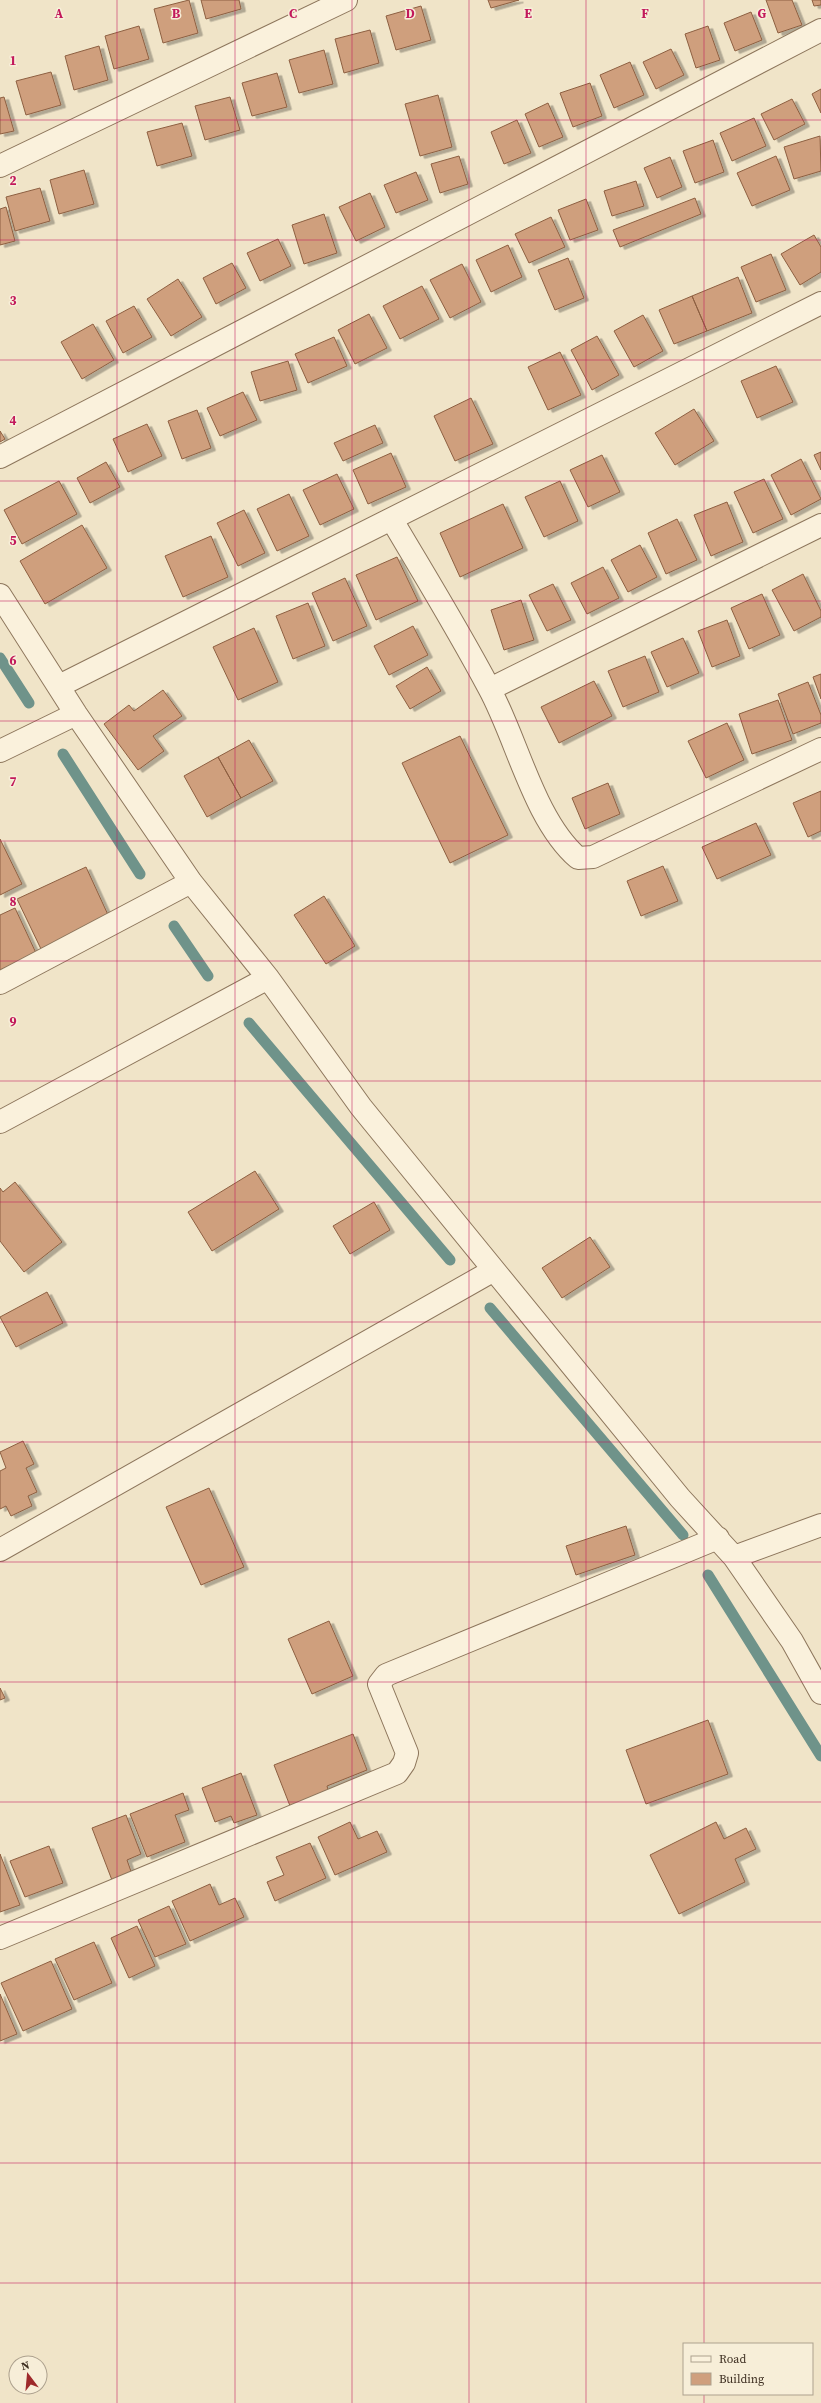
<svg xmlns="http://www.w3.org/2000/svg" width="821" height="2403" viewBox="0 0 821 2403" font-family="'Source Serif 4',serif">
	<defs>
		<filter id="shadow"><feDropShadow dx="4.5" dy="2.5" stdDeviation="0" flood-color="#0004"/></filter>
	</defs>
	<rect width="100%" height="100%" fill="#f0e4c8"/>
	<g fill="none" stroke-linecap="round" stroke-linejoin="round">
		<path stroke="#6f938a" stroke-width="11" d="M 0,658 L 29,703
			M 63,754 L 140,874
			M 174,926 L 208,976
			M 249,1023 L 450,1260
			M 490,1308 L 683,1535
			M 708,1575 L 821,1756"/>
	</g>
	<path fill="#cf9f7d" stroke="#8d5f41" filter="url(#shadow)" d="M 189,0 L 198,33 L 163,43 L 154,9 Z
		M 201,0 L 239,0 L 241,9 L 206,19 Z
		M 488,0 L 519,0 L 491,8 Z
		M 766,0 L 792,0 L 802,25 L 778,33 Z
		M 812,0 L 821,0 L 821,5 L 814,6 Z
		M 421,6 L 431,40 L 396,50 L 386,16 Z
		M 751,12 L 762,40 L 735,51 L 724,23 Z
		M 139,26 L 149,59 L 114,69 L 105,36 Z
		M 708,26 L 720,60 L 696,68 L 685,34 Z
		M 370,30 L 379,63 L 344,73 L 335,39 Z
		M 99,46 L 108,80 L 74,90 L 65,56 Z
		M 671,49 L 684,75 L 656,89 L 643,62 Z
		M 324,50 L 333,84 L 299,93 L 289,60 Z
		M 630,62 L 644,95 L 614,108 L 600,75 Z
		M 51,72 L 61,105 L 26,115 L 16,81 Z
		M 277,73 L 287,107 L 252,116 L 242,83 Z
		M 590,83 L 602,116 L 573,127 L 560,93 Z
		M 821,89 L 821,113 L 812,94 Z
		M 438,95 L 452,147 L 420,156 L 405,104 Z
		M 4,97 L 14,131 L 0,134 L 0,98 Z
		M 230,97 L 240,130 L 205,140 L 195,106 Z
		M 792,99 L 805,124 L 774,140 L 761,114 Z
		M 548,103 L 563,137 L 539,147 L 525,114 Z
		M 754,118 L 766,146 L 732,161 L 720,133 Z
		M 517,120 L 531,153 L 504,164 L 491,132 Z
		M 182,123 L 192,156 L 157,166 L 147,132 Z
		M 820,136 L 821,171 L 794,179 L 784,147 Z
		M 713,140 L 724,172 L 695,183 L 683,151 Z
		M 459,156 L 468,184 L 440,193 L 431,164 Z
		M 776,156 L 790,190 L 752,206 L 737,173 Z
		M 670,157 L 682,187 L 657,198 L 644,168 Z
		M 84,170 L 94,204 L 59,214 L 50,180 Z
		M 416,172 L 428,200 L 396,213 L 384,185 Z
		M 636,181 L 644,206 L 612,216 L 604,191 Z
		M 40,188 L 50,221 L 15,231 L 6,197 Z
		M 370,193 L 385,227 L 356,241 L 339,207 Z
		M 695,198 L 701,214 L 620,247 L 613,230 Z
		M 586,199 L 598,230 L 570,240 L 558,210 Z
		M 6,207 L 15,241 L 0,245 L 0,209 Z
		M 324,214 L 337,253 L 304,264 L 292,225 Z
		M 551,217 L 565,247 L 529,263 L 515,234 Z
		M 814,235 L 821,247 L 821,272 L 800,285 L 781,254 Z
		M 278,239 L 291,266 L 260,281 L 247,253 Z
		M 508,245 L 522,277 L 491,292 L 476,260 Z
		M 771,254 L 786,290 L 756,302 L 741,267 Z
		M 568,258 L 584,298 L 555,310 L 538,270 Z
		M 232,263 L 246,288 L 216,304 L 203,278 Z
		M 462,264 L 481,302 L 450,318 L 430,280 Z
		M 738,277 L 752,313 L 707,331 L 692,296 Z
		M 178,279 L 202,317 L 171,336 L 147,299 Z
		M 422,286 L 439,319 L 400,339 L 383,306 Z
		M 692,296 L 707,331 L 674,344 L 659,310 Z
		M 134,306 L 152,337 L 123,353 L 106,321 Z
		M 369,314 L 387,348 L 355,364 L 338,330 Z
		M 643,315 L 663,351 L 634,367 L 614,331 Z
		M 93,324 L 114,360 L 82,379 L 61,342 Z
		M 597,336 L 619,375 L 592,390 L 571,350 Z
		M 334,337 L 347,366 L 308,383 L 295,354 Z
		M 560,352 L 581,395 L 548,410 L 528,367 Z
		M 288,361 L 297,390 L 260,401 L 251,372 Z
		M 776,366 L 793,402 L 757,418 L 741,381 Z
		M 243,392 L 257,420 L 220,436 L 207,408 Z
		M 471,398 L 493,444 L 455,461 L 434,416 Z
		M 694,409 L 714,441 L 675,465 L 655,433 Z
		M 197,410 L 211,448 L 182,459 L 168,421 Z
		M 147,424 L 162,456 L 128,472 L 113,439 Z
		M 375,425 L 383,443 L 343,461 L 334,443 Z
		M 0,431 L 5,439 L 0,442 Z
		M 821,452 L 821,470 L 814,455 Z
		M 391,453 L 406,487 L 368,504 L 353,470 Z
		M 602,455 L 620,492 L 588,507 L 570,470 Z
		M 801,459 L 821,499 L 791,515 L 771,475 Z
		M 106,462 L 120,487 L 90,503 L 77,478 Z
		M 337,474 L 354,509 L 320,525 L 303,490 Z
		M 764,479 L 783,519 L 753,533 L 734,492 Z
		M 59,481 L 77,514 L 22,544 L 4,510 Z
		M 560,481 L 578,521 L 544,537 L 525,497 Z
		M 289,494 L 309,536 L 277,551 L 257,509 Z
		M 727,502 L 743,542 L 711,556 L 694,515 Z
		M 503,504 L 523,548 L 460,577 L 440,533 Z
		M 244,510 L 265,553 L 238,566 L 217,523 Z
		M 677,519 L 697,560 L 666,574 L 648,533 Z
		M 82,525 L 107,568 L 45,604 L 20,561 Z
		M 211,536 L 228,577 L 183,597 L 165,556 Z
		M 640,545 L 657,577 L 628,592 L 611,560 Z
		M 397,557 L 418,601 L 376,620 L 356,575 Z
		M 603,567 L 619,598 L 587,614 L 571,583 Z
		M 803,574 L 821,611 L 821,617 L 794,631 L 772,590 Z
		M 345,578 L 367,626 L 333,641 L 312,593 Z
		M 553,584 L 571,620 L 547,631 L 529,595 Z
		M 762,594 L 780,635 L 749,649 L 731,608 Z
		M 521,600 L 534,640 L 504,650 L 491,610 Z
		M 308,603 L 325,646 L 293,659 L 276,616 Z
		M 727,620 L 740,656 L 712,667 L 698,631 Z
		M 413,626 L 428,655 L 389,675 L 374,646 Z
		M 254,628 L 278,682 L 238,700 L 213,647 Z
		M 683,638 L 699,673 L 667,687 L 651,652 Z
		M 645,656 L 659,692 L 623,707 L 608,671 Z
		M 427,667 L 441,691 L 410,709 L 396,686 Z
		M 821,674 L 821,699 L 813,677 Z
		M 594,681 L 612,716 L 559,743 L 541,707 Z
		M 808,682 L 821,715 L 821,723 L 793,734 L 778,694 Z
		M 163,690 L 182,716 L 153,736 L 164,751 L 138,770 L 104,724 L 129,705 L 134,711 Z
		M 778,700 L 792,740 L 752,754 L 739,714 Z
		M 727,723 L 744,760 L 706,778 L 688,741 Z
		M 460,736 L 508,835 L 450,863 L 402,763 Z
		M 249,740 L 273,781 L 241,798 L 218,757 Z
		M 218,757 L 241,798 L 207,817 L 184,776 Z
		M 608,783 L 620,814 L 585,829 L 572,798 Z
		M 821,791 L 821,831 L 808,837 L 793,803 Z
		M 756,823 L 771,855 L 717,879 L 702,847 Z
		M 0,839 L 22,884 L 0,895 Z
		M 663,866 L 678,901 L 641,916 L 627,881 Z
		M 86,867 L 109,917 L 41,949 L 17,899 Z
		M 324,896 L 355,946 L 326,964 L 294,915 Z
		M 15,908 L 36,953 L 0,970 L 0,915 Z
		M 255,1171 L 279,1209 L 212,1251 L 188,1212 Z
		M 15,1182 L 62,1242 L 24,1272 L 0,1241 L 0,1188 L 3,1192 Z
		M 374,1202 L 390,1230 L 350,1254 L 333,1226 Z
		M 590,1237 L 610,1267 L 562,1298 L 542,1268 Z
		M 47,1292 L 63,1323 L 16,1347 L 0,1317 Z
		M 23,1441 L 34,1464 L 26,1468 L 37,1492 L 28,1496 L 32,1506 L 11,1516 L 6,1506 L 0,1509 L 0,1471 L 6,1468 L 0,1452 Z
		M 209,1488 L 244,1567 L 201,1585 L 166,1507 Z
		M 626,1526 L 635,1555 L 576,1575 L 566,1546 Z
		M 329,1621 L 353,1676 L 312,1694 L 288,1639 Z
		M 0,1688 L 5,1698 L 0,1700 Z
		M 708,1720 L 728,1774 L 646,1804 L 626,1750 Z
		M 353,1734 L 367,1770 L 327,1786 L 330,1797 L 292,1811 L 274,1765 Z
		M 241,1773 L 257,1815 L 234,1823 L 231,1816 L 215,1822 L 202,1788 Z
		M 183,1793 L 189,1810 L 175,1815 L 185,1842 L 147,1857 L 130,1814 Z
		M 126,1815 L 141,1854 L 127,1860 L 134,1880 L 115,1888 L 92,1828 Z
		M 350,1822 L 358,1839 L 377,1831 L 387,1852 L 335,1875 L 318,1837 Z
		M 716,1822 L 724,1839 L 746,1828 L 756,1849 L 735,1859 L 745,1882 L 679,1914 L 650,1855 Z
		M 310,1843 L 326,1878 L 275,1901 L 267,1882 L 284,1875 L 276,1857 Z
		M 49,1846 L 63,1883 L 25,1897 L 10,1861 Z
		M 0,1854 L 20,1905 L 0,1912 Z
		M 210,1884 L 219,1905 L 235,1898 L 244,1917 L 190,1941 L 172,1901 Z
		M 169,1906 L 186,1944 L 155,1957 L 138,1920 Z
		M 137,1926 L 155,1966 L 129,1978 L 111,1938 Z
		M 94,1942 L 112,1983 L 74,2000 L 55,1959 Z
		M 51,1961 L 72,2009 L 23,2031 L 1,1983 Z
		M 0,1994 L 17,2034 L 0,2041 Z"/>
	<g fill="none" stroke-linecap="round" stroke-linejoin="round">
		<g stroke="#8d765c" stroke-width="24">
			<path id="minor" d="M 0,166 L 346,0
				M 0,457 L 821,30
				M 392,520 C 425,576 459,631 489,688 C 517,739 534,820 578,858 L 593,857 L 821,749
				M 0,595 L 76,714 L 191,882 L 268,978 L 361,1107 L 680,1498 L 734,1557 L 792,1641 L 821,1693
				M 59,686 L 821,303
				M 490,689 L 821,525
				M 0,751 L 76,714
				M 0,983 L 191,882
				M 0,1122 L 268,978
				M 0,1550 L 494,1270
				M 734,1557 L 821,1525
				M 0,1938 L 397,1773 L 404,1763 L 407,1753 L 379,1684 L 386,1675 L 718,1538"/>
		</g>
		<use href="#minor" stroke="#faf1dc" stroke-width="22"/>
	</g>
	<path fill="none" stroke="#c2185b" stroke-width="1" stroke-opacity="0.55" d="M 117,0 L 117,2403M 235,0 L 235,2403M 352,0 L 352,2403M 469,0 L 469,2403M 586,0 L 586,2403M 704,0 L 704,2344M 0,120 L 821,120M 0,240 L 821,240M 0,360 L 821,360M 0,481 L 821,481M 0,601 L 821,601M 0,721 L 821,721M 0,841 L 821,841M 0,961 L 821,961M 0,1081 L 821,1081M 0,1202 L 821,1202M 0,1322 L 821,1322M 0,1442 L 821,1442M 0,1562 L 821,1562M 0,1682 L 821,1682M 0,1802 L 821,1802M 0,1922 L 821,1922M 0,2043 L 821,2043M 0,2163 L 821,2163M 0,2283 L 821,2283M 704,2394 L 704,2403"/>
	<g font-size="13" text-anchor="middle" font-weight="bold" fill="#c2185b" stroke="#f7eed8" stroke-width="3" stroke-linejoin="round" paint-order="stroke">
		<text x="59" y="18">A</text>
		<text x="176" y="18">B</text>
		<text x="293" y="18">C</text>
		<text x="410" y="18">D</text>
		<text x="528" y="18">E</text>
		<text x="645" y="18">F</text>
		<text x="762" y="18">G</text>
		<text x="13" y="65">1</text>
		<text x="13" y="185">2</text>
		<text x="13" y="305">3</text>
		<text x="13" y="425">4</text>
		<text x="13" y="545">5</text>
		<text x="13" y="665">6</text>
		<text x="13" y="786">7</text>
		<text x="13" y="906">8</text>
		<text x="13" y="1026">9</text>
	</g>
	<rect x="683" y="2343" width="130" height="52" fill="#f7eed8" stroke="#ada18e"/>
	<rect x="691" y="2356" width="20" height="6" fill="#faf1dc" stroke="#ada18e"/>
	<text x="719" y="2363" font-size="12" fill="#3d2e20">Road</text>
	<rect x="691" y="2373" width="20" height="12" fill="#cf9f7d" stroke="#ada18e"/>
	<text x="719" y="2383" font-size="12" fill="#3d2e20">Building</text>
	<g transform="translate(28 2375) rotate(344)"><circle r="19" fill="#f7eed8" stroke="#ada18e"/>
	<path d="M0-3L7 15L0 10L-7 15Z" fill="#9e2a2b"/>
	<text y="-6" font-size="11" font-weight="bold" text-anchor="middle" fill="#3d2e20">N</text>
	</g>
</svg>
